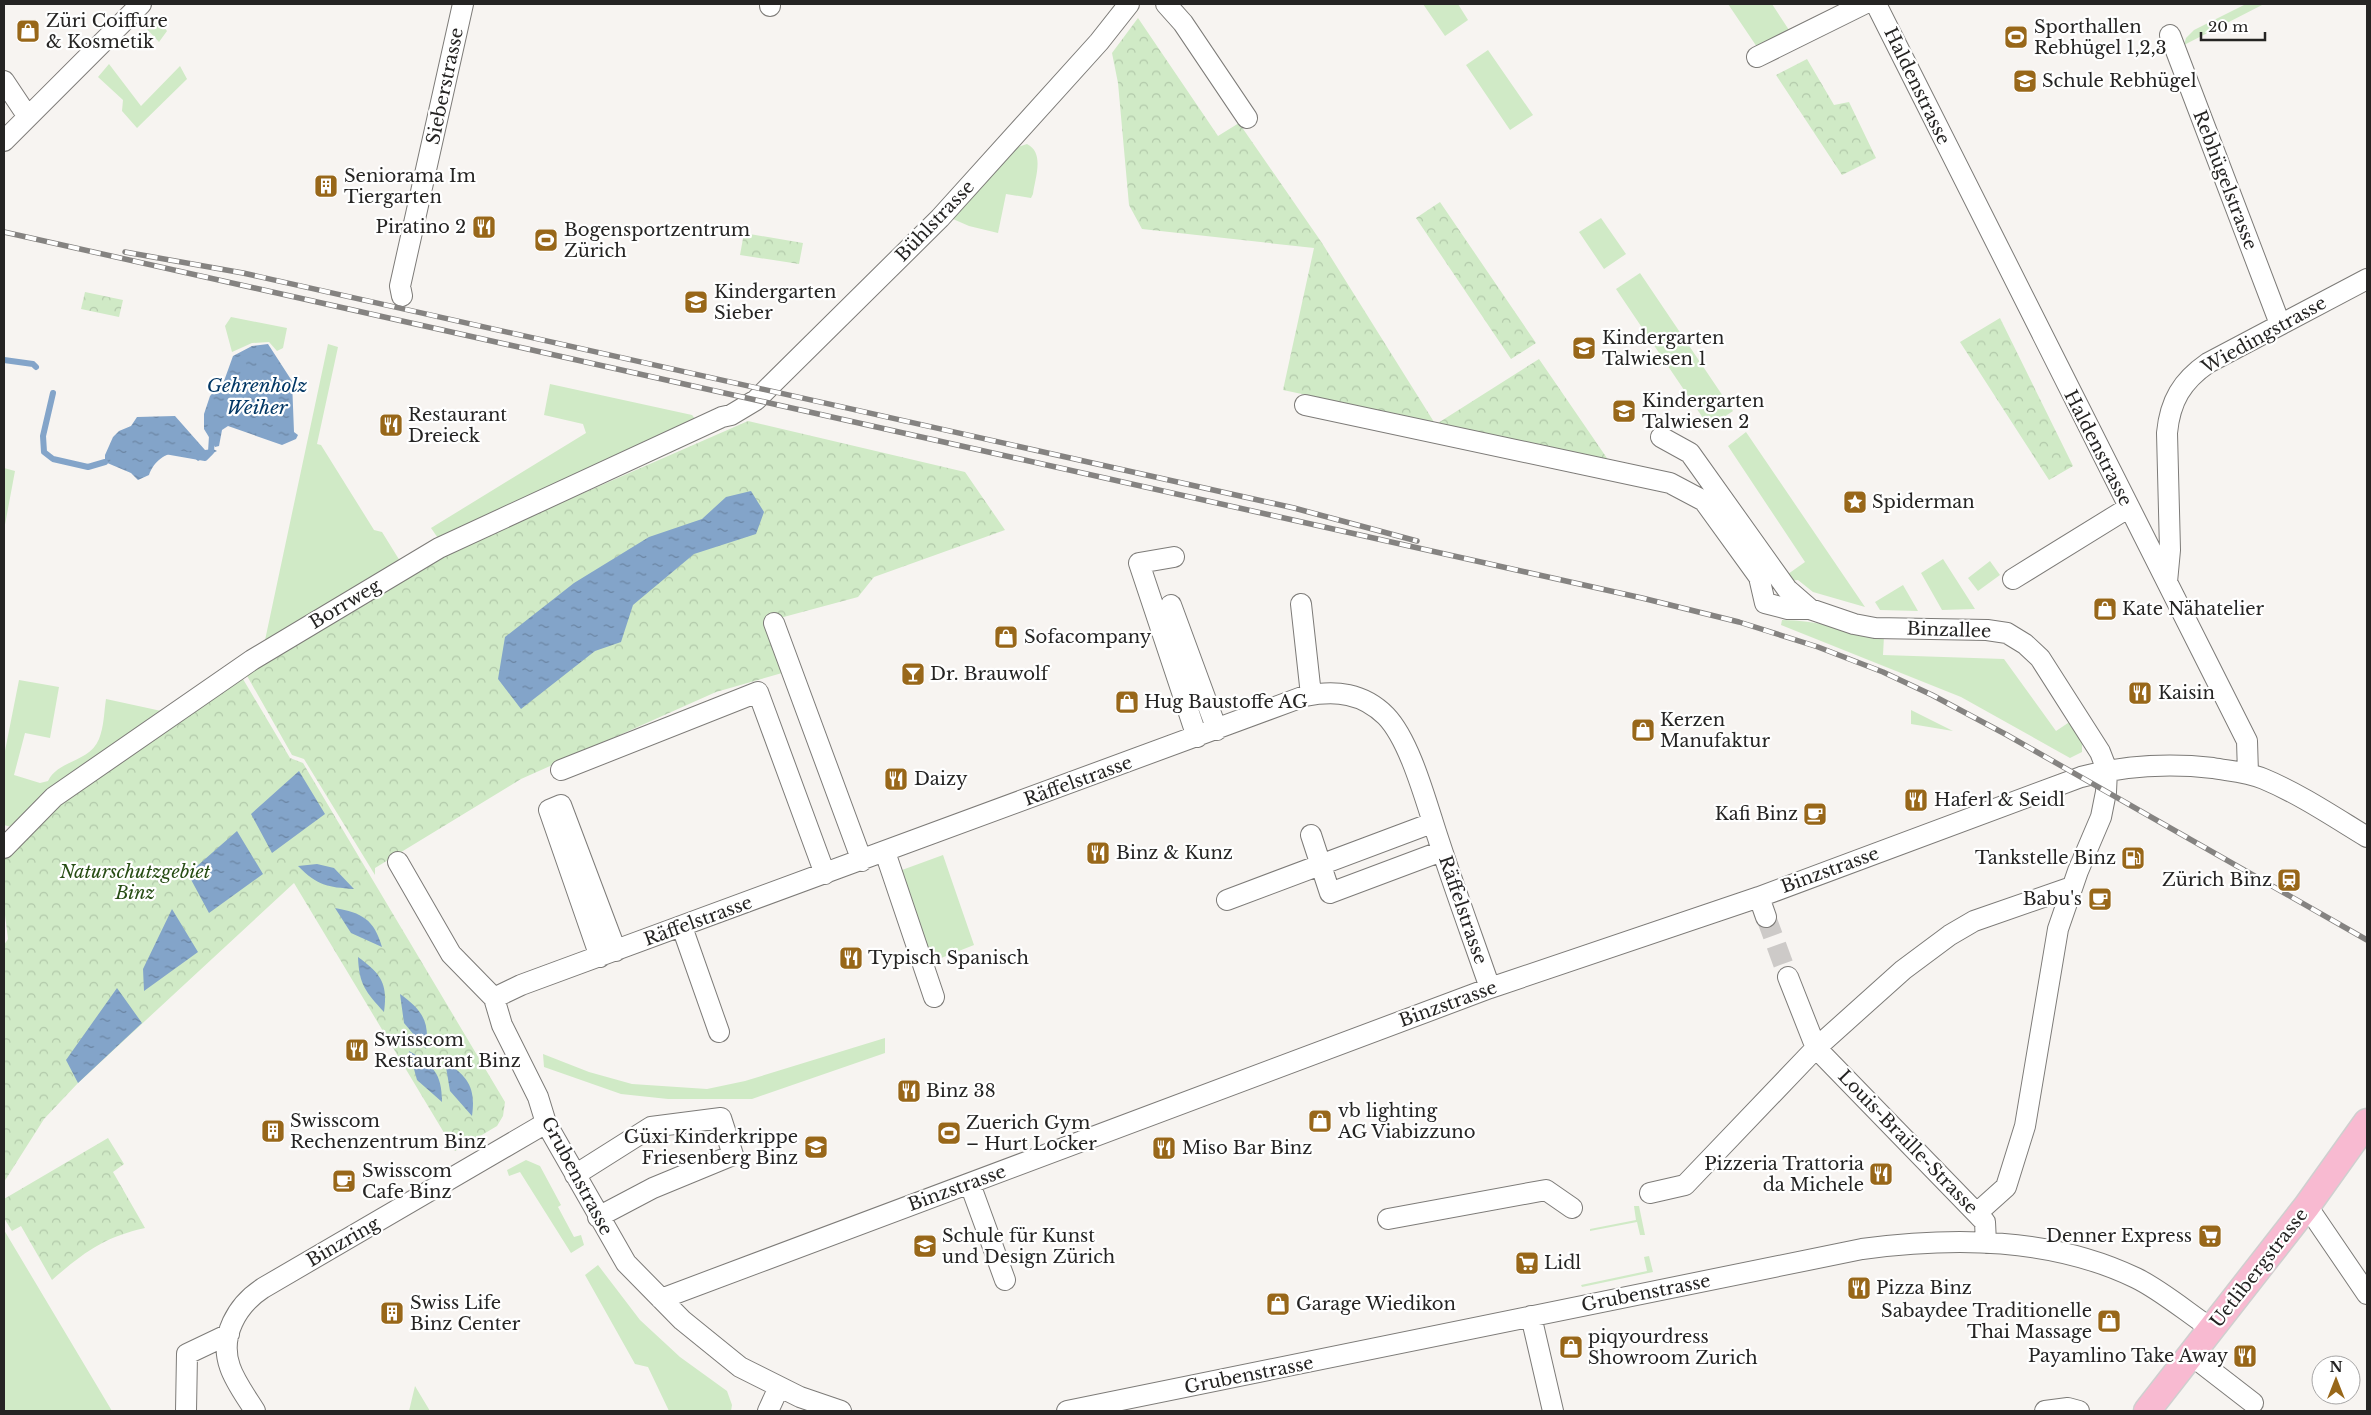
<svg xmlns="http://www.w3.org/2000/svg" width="2371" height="1415" viewBox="0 0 2371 1415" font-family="'Libre Baskerville',serif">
	<defs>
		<pattern id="park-crowns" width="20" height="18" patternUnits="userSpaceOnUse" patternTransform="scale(1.25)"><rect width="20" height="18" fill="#d0eac6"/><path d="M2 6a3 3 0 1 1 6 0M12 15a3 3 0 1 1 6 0" fill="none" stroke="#b2c9aa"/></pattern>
		<pattern id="water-ripples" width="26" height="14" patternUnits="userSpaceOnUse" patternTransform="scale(1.25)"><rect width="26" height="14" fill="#83a4c9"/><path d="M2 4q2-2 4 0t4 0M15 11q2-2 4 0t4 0" fill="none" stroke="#6b85a3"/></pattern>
	</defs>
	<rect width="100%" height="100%" fill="#f7f4f1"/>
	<path fill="#d0eac6" d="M 1423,4 L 1458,4 L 1468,20 L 1445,36 Z
		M 1728,4 L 1772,4 L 1789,30 L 1757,47 Z
		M 2246,4 L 2264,4 L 2184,45 L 2186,38 L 2194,30 Z
		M 155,16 L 167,31 L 159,42 L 145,27 Z
		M 1488,50 L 1533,115 L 1510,130 L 1466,65 Z
		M 109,64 L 141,106 L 180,66 L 187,79 L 137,128 L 122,111 L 123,100 L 98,77 Z
		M 1027,144 C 1045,153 1035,178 1033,194 L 1031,198 L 1006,194 L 998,233 L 969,226 L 953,219 L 1018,147 Z
		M 1601,218 L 1626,254 L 1604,269 L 1579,232 Z
		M 1640,273 L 1733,411 L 1709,427 L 1616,289 Z
		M 231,317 L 287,328 L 283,348 L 277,351 L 269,342 L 252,343 L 232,352 L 225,326 Z
		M 328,344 L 338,347 L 317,444 L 321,445 L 374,530 L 382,532 L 400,561 L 264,645 Z
		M 550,384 L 692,415 L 697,421 L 440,541 L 431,528 L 586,433 L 583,424 L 544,415 Z
		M 1746,432 L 1865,607 L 1813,592 L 1798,580 L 1789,581 L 1788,574 L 1805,562 L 1728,446 Z
		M 4,468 L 15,471 L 4,530 Z
		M 1943,559 L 1975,609 L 1942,610 L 1921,573 Z
		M 1990,561 L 2000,575 L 1978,591 L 1968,578 Z
		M 1903,585 L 1918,611 L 1880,610 L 1875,602 Z
		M 1782,620 C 1816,620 1849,631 1884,636 L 1883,655 L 2004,659 L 2056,731 L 2071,721 L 2082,741 L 2082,752 L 2070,758 L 1961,697 L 1781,625 Z
		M 19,680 L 59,687 L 50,738 L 25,733 L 14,775 L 40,783 L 48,781 C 58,760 90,762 99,739 C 104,727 104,712 106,699 L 166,712 L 15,828 L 4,825 L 4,756 Z
		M 1911,710 L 1953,731 L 1911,724 Z
		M 943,855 L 974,945 L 931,962 L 901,878 L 902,870 Z
		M 885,1038 L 885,1053 L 752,1099 L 668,1099 L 621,1094 L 544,1067 L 543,1054 L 589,1072 L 632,1084 L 707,1089 L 745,1081 Z
		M 526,1160 L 540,1166 L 561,1205 L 558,1207 L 574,1237 L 581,1235 L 584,1245 L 571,1253 L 520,1172 L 509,1176 L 507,1170 Z
		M 1634,1206 L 1639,1206 L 1645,1235 L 1640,1235 L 1637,1222 L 1590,1231 L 1590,1229 L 1636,1220 Z
		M 4,1230 L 112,1411 L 4,1411 Z
		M 1649,1256 L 1653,1272 L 1582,1287 L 1581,1285 L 1647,1271 L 1644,1257 Z
		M 598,1265 L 640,1320 L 680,1357 L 727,1391 L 732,1405 L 731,1411 L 669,1411 L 648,1367 L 635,1364 L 585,1275 Z
		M 415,1386 L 430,1411 L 409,1411 Z"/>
	<path fill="url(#park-crowns)" d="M 1138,18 L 1218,136 L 1239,123 L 1322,243 L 1434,422 L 1283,390 L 1314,248 L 1142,229 L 1129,205 L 1118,83 L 1112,53 Z
		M 1807,59 L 1834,105 L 1849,102 L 1876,158 L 1842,175 L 1776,75 Z
		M 1440,202 L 1536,343 L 1511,359 L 1416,218 Z
		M 744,233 L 803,243 L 799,264 L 740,255 Z
		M 85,292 L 123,300 L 119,317 L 81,309 Z
		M 2000,318 L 2073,466 L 2049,480 L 1960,342 Z
		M 1539,359 L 1611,464 L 1438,423 Z
		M 748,421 L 965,472 L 1005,530 L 874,577 L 858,597 L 765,622 L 782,673 L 716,692 L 521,779 L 375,868 L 375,875 L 304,759 L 292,755 L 242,667 L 428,561 Z
		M 240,674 L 290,758 L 303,763 L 505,1102 L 503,1116 L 497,1126 L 455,1151 L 294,883 L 78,1083 L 44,1119 L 4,1182 L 4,945 L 8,939 L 4,907 L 4,860 L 62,802 Z
		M 108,1138 L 124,1164 L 113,1172 L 145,1228 C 104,1237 83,1253 52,1280 L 21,1226 L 12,1231 L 4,1218 L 4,1199 Z"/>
	<path fill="url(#water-ripples)" d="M 268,344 L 292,381 L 294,432 L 298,435 L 296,439 L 282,445 L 228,426 L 222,430 L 219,446 L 215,447 L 204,429 L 204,414 L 210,396 L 224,381 L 233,356 L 252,346 Z
		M 175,416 L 205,450 L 213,449 L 217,451 L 198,461 C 181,444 156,454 149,475 L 138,480 L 131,473 L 105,462 L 105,455 L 113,437 L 119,431 L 131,426 L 137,417 Z
		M 751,491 L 764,512 L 756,534 L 694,554 L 633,605 L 621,642 L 595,651 L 521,709 L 498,679 L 505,637 L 574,583 L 649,537 L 702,519 L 726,497 Z
		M 299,771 L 325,814 L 272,853 L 251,814 Z
		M 237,831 L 263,874 L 209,913 L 188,874 Z
		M 317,864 L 334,868 L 354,889 C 327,887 318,886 298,866 Z
		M 335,908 C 362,913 374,919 382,947 L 351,933 Z
		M 172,909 L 198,952 L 144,991 L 143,969 Z
		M 358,957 C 381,974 388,983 384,1012 C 366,992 359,985 358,957 Z
		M 117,988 L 142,1023 L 78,1083 L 66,1060 Z
		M 400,994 C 422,1010 430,1021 426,1049 L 404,1023 Z
		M 409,1051 C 433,1065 442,1073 442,1102 L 417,1080 Z
		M 445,1061 C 468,1077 476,1087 472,1116 L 450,1091 Z"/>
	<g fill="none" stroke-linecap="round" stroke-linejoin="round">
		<path stroke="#83a4c9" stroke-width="6" d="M 4,360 L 33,364 L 36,367
			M 53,393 L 43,436 L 44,452 L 53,459 L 88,467 L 105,462
			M 165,451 L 205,458 L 211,452 L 212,436"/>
		<path stroke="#cdcac8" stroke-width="20" stroke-dasharray="20 10" stroke-linecap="butt" d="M 1766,917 L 1788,977"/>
		<g stroke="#7d7b78" stroke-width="22">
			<path id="minor" d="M 1166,4 L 1183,23 L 1247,118
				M 1876,4 L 2247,741 L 2248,773
				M 770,6 L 770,4
				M 2170,35 L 2280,324
				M 1757,57 L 1864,4
				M 4,81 L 28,117
				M 4,141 L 141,4
				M 402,296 L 400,286 L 463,4
				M 1305,405 L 1670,483 L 1704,501 L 1759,577 L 1765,603 L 1788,609 L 1810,609 L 1854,624 L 1875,628 L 1987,630 L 2007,633 L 2025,644 L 2040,658 L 2100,752 L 2107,770 L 2106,792 L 2101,817 L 2078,871 L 2058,929 L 2025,1126 L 2006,1187 L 1977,1213
				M 1661,437 L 1690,453 L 1787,589 L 1810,609
				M 1174,557 L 1139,563 L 1197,737
				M 2013,579 L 2128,508
				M 2167,582 L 2170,550 L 2167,433 C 2170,401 2182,381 2208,363 L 2367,279
				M 1301,604 L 1311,695
				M 1171,605 L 1217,730
				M 774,623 L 862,861
				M 561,770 L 758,692 L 825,874
				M 1311,835 L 1330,893 L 1442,851
				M 4,848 L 54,797 L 252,660 L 439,548 L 722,417 L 731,415 L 756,400 L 940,218 L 1099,42 L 1129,4
				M 885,852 L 934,997
				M 398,862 L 451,954 L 494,998 L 502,1025 L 538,1097 L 546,1123 L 626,1263 L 682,1320 L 740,1367 L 800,1397 L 841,1411
				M 1759,897 L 1766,917
				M 1227,900 L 1432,823
				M 682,927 L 719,1032
				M 600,957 L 549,810 L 561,805 L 616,951
				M 1788,977 L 1816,1048 L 1985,1222 L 1986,1243
				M 494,998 L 521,985 L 1305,696 C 1336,690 1363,693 1386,716 C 1411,742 1427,806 1439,841 C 1455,890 1473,939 1490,988
				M 575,1175 L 651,1127 L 721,1118 L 733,1155 L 653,1188 L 598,1217
				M 970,1184 L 1005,1280
				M 1650,1193 L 1685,1185 L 1816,1048 L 1903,970 L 1950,935 L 1974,921 L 2072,887
				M 2307,1206 L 2367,1294
				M 1388,1219 L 1546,1190 L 1572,1208
				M 661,1299 L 1490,988 L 1759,897 L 2081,777 C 2126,765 2167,763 2213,768 C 2230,771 2248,772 2264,779 C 2300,794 2334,817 2367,837
				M 1531,1316 L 1553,1411
				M 2191,1355 L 2253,1403
				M 186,1411 L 187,1354 L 229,1334
				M 255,1411 C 247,1398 235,1382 230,1367 C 219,1336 237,1305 263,1288 L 546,1123
				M 768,1411 L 779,1387
				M 1067,1411 L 1862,1249 C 1953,1237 2051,1237 2136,1278 C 2161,1290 2188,1313 2212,1329
				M 2045,1411 L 2068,1408 L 2079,1411"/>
		</g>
		<g stroke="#cfcfcf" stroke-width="29">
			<path id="major" d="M 2147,1411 L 2307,1206 L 2367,1122"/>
		</g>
		<use href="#minor" stroke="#fff" stroke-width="20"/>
		<use href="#major" stroke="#f8bad1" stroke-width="26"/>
		<g stroke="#858381" stroke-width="5.5">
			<path id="rail" d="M 4,232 L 1642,598 L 1739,622 L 1818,647 L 1883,672 L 1932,695 L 2007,735 L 2367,940
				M 125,252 L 243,273 L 1294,508 L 1417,541"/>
		</g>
		<use href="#rail" stroke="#fff" stroke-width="4" stroke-dasharray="11" stroke-linecap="butt"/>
	</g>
	<defs>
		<g id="shop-square" transform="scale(1.25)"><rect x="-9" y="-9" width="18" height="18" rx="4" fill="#986719" stroke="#fff"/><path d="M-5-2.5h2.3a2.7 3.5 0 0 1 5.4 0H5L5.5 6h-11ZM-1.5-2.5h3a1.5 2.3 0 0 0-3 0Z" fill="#fff"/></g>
		<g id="stadium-square" transform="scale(1.25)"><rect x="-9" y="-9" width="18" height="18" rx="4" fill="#986719" stroke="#fff"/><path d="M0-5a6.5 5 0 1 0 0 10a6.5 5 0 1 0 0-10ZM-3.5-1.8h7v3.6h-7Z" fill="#fff"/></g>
		<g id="school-square" transform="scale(1.25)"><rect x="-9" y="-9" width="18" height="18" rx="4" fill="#986719" stroke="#fff"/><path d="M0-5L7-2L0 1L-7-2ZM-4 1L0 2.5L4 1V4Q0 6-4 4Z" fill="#fff"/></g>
		<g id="building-square" transform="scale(1.25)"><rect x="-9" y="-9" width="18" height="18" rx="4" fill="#986719" stroke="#fff"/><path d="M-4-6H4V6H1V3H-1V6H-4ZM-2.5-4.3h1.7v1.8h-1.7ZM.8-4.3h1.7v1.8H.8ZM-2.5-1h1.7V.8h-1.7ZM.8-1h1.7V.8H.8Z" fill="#fff"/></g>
		<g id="restaurant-square" transform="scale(1.25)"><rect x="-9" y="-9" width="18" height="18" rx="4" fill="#986719" stroke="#fff"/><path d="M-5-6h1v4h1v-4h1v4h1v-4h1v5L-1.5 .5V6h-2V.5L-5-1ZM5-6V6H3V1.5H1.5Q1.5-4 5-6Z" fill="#fff"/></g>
		<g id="sight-square" transform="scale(1.25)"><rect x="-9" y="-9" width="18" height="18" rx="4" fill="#986719" stroke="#fff"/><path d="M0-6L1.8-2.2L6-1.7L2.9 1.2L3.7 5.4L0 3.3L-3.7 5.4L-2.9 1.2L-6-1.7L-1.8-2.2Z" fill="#fff"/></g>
		<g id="bar-square" transform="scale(1.25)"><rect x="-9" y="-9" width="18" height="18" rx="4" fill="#986719" stroke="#fff"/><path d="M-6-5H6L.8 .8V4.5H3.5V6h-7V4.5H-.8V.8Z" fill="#fff"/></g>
		<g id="cafe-square" transform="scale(1.25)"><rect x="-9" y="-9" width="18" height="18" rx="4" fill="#986719" stroke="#fff"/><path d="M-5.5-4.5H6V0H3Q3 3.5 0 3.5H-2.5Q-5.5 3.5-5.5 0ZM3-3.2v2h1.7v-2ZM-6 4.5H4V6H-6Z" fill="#fff"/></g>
		<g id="fuel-square" transform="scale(1.25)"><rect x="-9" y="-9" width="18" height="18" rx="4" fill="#986719" stroke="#fff"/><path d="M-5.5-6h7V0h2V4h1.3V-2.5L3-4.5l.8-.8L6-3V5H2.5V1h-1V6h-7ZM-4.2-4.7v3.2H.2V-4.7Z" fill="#fff"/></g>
		<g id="station-square" transform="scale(1.25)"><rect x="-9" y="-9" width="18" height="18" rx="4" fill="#986719" stroke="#fff"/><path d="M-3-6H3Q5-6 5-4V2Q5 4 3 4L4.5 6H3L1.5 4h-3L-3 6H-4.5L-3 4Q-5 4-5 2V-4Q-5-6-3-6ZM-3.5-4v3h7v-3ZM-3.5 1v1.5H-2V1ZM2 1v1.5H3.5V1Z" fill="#fff"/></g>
		<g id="supermarket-square" transform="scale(1.25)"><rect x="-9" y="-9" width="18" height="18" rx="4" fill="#986719" stroke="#fff"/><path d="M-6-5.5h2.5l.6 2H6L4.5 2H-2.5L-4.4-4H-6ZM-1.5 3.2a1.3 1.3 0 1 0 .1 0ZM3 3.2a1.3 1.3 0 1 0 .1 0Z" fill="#fff"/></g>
	</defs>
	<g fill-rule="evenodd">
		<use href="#shop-square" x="28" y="31"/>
		<use href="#stadium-square" x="2016" y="37"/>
		<use href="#school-square" x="2025" y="81"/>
		<use href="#building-square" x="326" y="186"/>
		<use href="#restaurant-square" x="484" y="227"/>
		<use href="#stadium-square" x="546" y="240"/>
		<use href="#school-square" x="696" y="302"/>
		<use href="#school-square" x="1584" y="348"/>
		<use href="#school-square" x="1624" y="411"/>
		<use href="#restaurant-square" x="391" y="425"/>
		<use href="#sight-square" x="1855" y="502"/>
		<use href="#shop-square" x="2105" y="609"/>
		<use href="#shop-square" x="1006" y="637"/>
		<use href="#bar-square" x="913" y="674"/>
		<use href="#restaurant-square" x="2140" y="693"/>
		<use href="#shop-square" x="1127" y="702"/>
		<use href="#shop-square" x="1643" y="730"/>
		<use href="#restaurant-square" x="896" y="779"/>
		<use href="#restaurant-square" x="1916" y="800"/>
		<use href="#cafe-square" x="1815" y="814"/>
		<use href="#restaurant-square" x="1098" y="853"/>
		<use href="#fuel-square" x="2133" y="858"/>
		<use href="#station-square" x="2289" y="880"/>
		<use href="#cafe-square" x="2100" y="899"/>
		<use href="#restaurant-square" x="851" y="958"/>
		<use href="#restaurant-square" x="357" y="1050"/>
		<use href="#restaurant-square" x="909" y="1091"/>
		<use href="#shop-square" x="1320" y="1121"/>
		<use href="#building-square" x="273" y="1131"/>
		<use href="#stadium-square" x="949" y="1133"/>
		<use href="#school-square" x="816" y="1147"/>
		<use href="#restaurant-square" x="1164" y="1148"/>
		<use href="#restaurant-square" x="1881" y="1174"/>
		<use href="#cafe-square" x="344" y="1181"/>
		<use href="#supermarket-square" x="2210" y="1236"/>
		<use href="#school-square" x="925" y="1246"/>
		<use href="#supermarket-square" x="1527" y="1263"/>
		<use href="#restaurant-square" x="1859" y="1288"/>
		<use href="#shop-square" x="1278" y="1304"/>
		<use href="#building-square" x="392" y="1313"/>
		<use href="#shop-square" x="2109" y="1321"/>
		<use href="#shop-square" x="1571" y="1347"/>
		<use href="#restaurant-square" x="2245" y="1356"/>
	</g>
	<g text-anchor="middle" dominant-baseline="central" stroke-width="4.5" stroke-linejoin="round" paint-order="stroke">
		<g font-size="18" fill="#252423" stroke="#fff" text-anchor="start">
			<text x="46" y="21">Züri Coiffure<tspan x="46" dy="21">&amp; Kosmetik</tspan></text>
			<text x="2034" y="27">Sporthallen<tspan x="2034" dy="21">Rebhügel 1,2,3</tspan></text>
			<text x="2042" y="81">Schule Rebhügel</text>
			<text x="344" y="176">Seniorama Im<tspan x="344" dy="21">Tiergarten</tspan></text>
			<text x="466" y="227" text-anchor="end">Piratino 2</text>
			<text x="564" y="230">Bogensportzentrum<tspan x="564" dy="21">Zürich</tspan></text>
			<text x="714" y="292">Kindergarten<tspan x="714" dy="21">Sieber</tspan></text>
			<text x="1602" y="338">Kindergarten<tspan x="1602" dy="21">Talwiesen 1</tspan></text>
			<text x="1642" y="401">Kindergarten<tspan x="1642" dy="21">Talwiesen 2</tspan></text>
			<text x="408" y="415">Restaurant<tspan x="408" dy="21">Dreieck</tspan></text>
			<text x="1872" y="502">Spiderman</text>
			<text x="2122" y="609">Kate Nähatelier</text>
			<text x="1024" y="637">Sofacompany</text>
			<text x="930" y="674">Dr. Brauwolf</text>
			<text x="2158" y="693">Kaisin</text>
			<text x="1144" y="702">Hug Baustoffe AG</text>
			<text x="1660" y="720">Kerzen<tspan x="1660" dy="21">Manufaktur</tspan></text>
			<text x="914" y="779">Daizy</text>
			<text x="1934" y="800">Haferl &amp; Seidl</text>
			<text x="1798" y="814" text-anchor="end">Kafi Binz</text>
			<text x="1116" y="853">Binz &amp; Kunz</text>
			<text x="2116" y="858" text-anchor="end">Tankstelle Binz</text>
			<text x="2272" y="880" text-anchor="end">Zürich Binz</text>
			<text x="2082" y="899" text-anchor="end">Babu's</text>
			<text x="868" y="958">Typisch Spanisch</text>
			<text x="374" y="1040">Swisscom<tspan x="374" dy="21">Restaurant Binz</tspan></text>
			<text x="926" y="1091">Binz 38</text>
			<text x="1338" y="1111">vb lighting<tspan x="1338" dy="21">AG Viabizzuno</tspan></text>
			<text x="290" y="1121">Swisscom<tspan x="290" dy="21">Rechenzentrum Binz</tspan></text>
			<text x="966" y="1123">Zuerich Gym<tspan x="966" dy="21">– Hurt Locker</tspan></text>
			<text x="798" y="1137" text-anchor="end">Güxi Kinderkrippe<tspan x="798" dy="21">Friesenberg Binz</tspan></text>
			<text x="1182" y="1148">Miso Bar Binz</text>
			<text x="1864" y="1164" text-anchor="end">Pizzeria Trattoria<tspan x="1864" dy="21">da Michele</tspan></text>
			<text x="362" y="1171">Swisscom<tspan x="362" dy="21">Cafe Binz</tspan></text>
			<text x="942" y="1236">Schule für Kunst<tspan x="942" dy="21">und Design Zürich</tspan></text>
			<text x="2192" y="1236" text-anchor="end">Denner Express</text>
			<text x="1544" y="1263">Lidl</text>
			<text x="1876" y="1288">Pizza Binz</text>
			<text x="410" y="1303">Swiss Life<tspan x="410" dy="21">Binz Center</tspan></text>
			<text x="1296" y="1304">Garage Wiedikon</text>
			<text x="2092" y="1311" text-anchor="end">Sabaydee Traditionelle<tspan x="2092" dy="21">Thai Massage</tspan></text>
			<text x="1588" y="1337">piqyourdress<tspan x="1588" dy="21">Showroom Zurich</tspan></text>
			<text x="2228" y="1356" text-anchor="end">Payamlino Take Away</text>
		</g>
		<g font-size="18" fill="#252423" stroke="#fff">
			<text transform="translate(445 86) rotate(-78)">Sieberstrasse</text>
			<text transform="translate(1917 86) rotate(64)">Haldenstrasse</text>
			<text transform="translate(2225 180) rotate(69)">Rebhügelstrasse</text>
			<text transform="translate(935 221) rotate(-46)">Bühlstrasse</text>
			<text transform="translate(2264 335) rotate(-29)">Wiedingstrasse</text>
			<text transform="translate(2098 448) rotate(63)">Haldenstrasse</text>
			<text transform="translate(345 604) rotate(-31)">Borrweg</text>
			<text transform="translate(1949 630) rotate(2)">Binzallee</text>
			<text transform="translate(1078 781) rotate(-20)">Räffelstrasse</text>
			<text transform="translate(1830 870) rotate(-20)">Binzstrasse</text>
			<text transform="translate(1463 910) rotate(71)">Räffelstrasse</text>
			<text transform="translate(698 921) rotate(-20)">Räffelstrasse</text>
			<text transform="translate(1448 1004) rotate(-20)">Binzstrasse</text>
			<text transform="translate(1908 1142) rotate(46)">Louis-Braille-Strasse</text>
			<text transform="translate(577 1176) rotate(62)">Grubenstrasse</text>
			<text transform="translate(957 1188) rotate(-20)">Binzstrasse</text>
			<text transform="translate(343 1242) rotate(-30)">Binzring</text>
			<text transform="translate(2259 1268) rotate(-52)">Uetlibergstrasse</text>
			<text transform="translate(1646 1293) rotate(-11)">Grubenstrasse</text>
			<text transform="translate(1249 1375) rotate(-11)">Grubenstrasse</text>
		</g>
		<g font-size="18" font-style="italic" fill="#274d14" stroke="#fff">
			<text x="135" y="872">Naturschutzgebiet<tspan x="135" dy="21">Binz</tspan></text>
		</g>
		<g font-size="19" font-style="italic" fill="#023765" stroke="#fff">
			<text x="257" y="385">Gehrenholz<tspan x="257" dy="22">Weiher</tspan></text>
		</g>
	</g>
	<rect width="2371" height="1415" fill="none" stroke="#252423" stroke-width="10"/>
	<g transform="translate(2336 1380)"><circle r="24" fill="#ffffff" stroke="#a8a7a7"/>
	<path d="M0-4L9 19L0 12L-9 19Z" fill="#986719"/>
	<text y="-8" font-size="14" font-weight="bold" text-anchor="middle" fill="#252423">N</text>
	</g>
	<path d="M2201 32v8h64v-8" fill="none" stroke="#252423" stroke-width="2.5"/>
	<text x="2208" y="32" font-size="15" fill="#252423" stroke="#ffffff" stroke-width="4" paint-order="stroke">20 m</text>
</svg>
